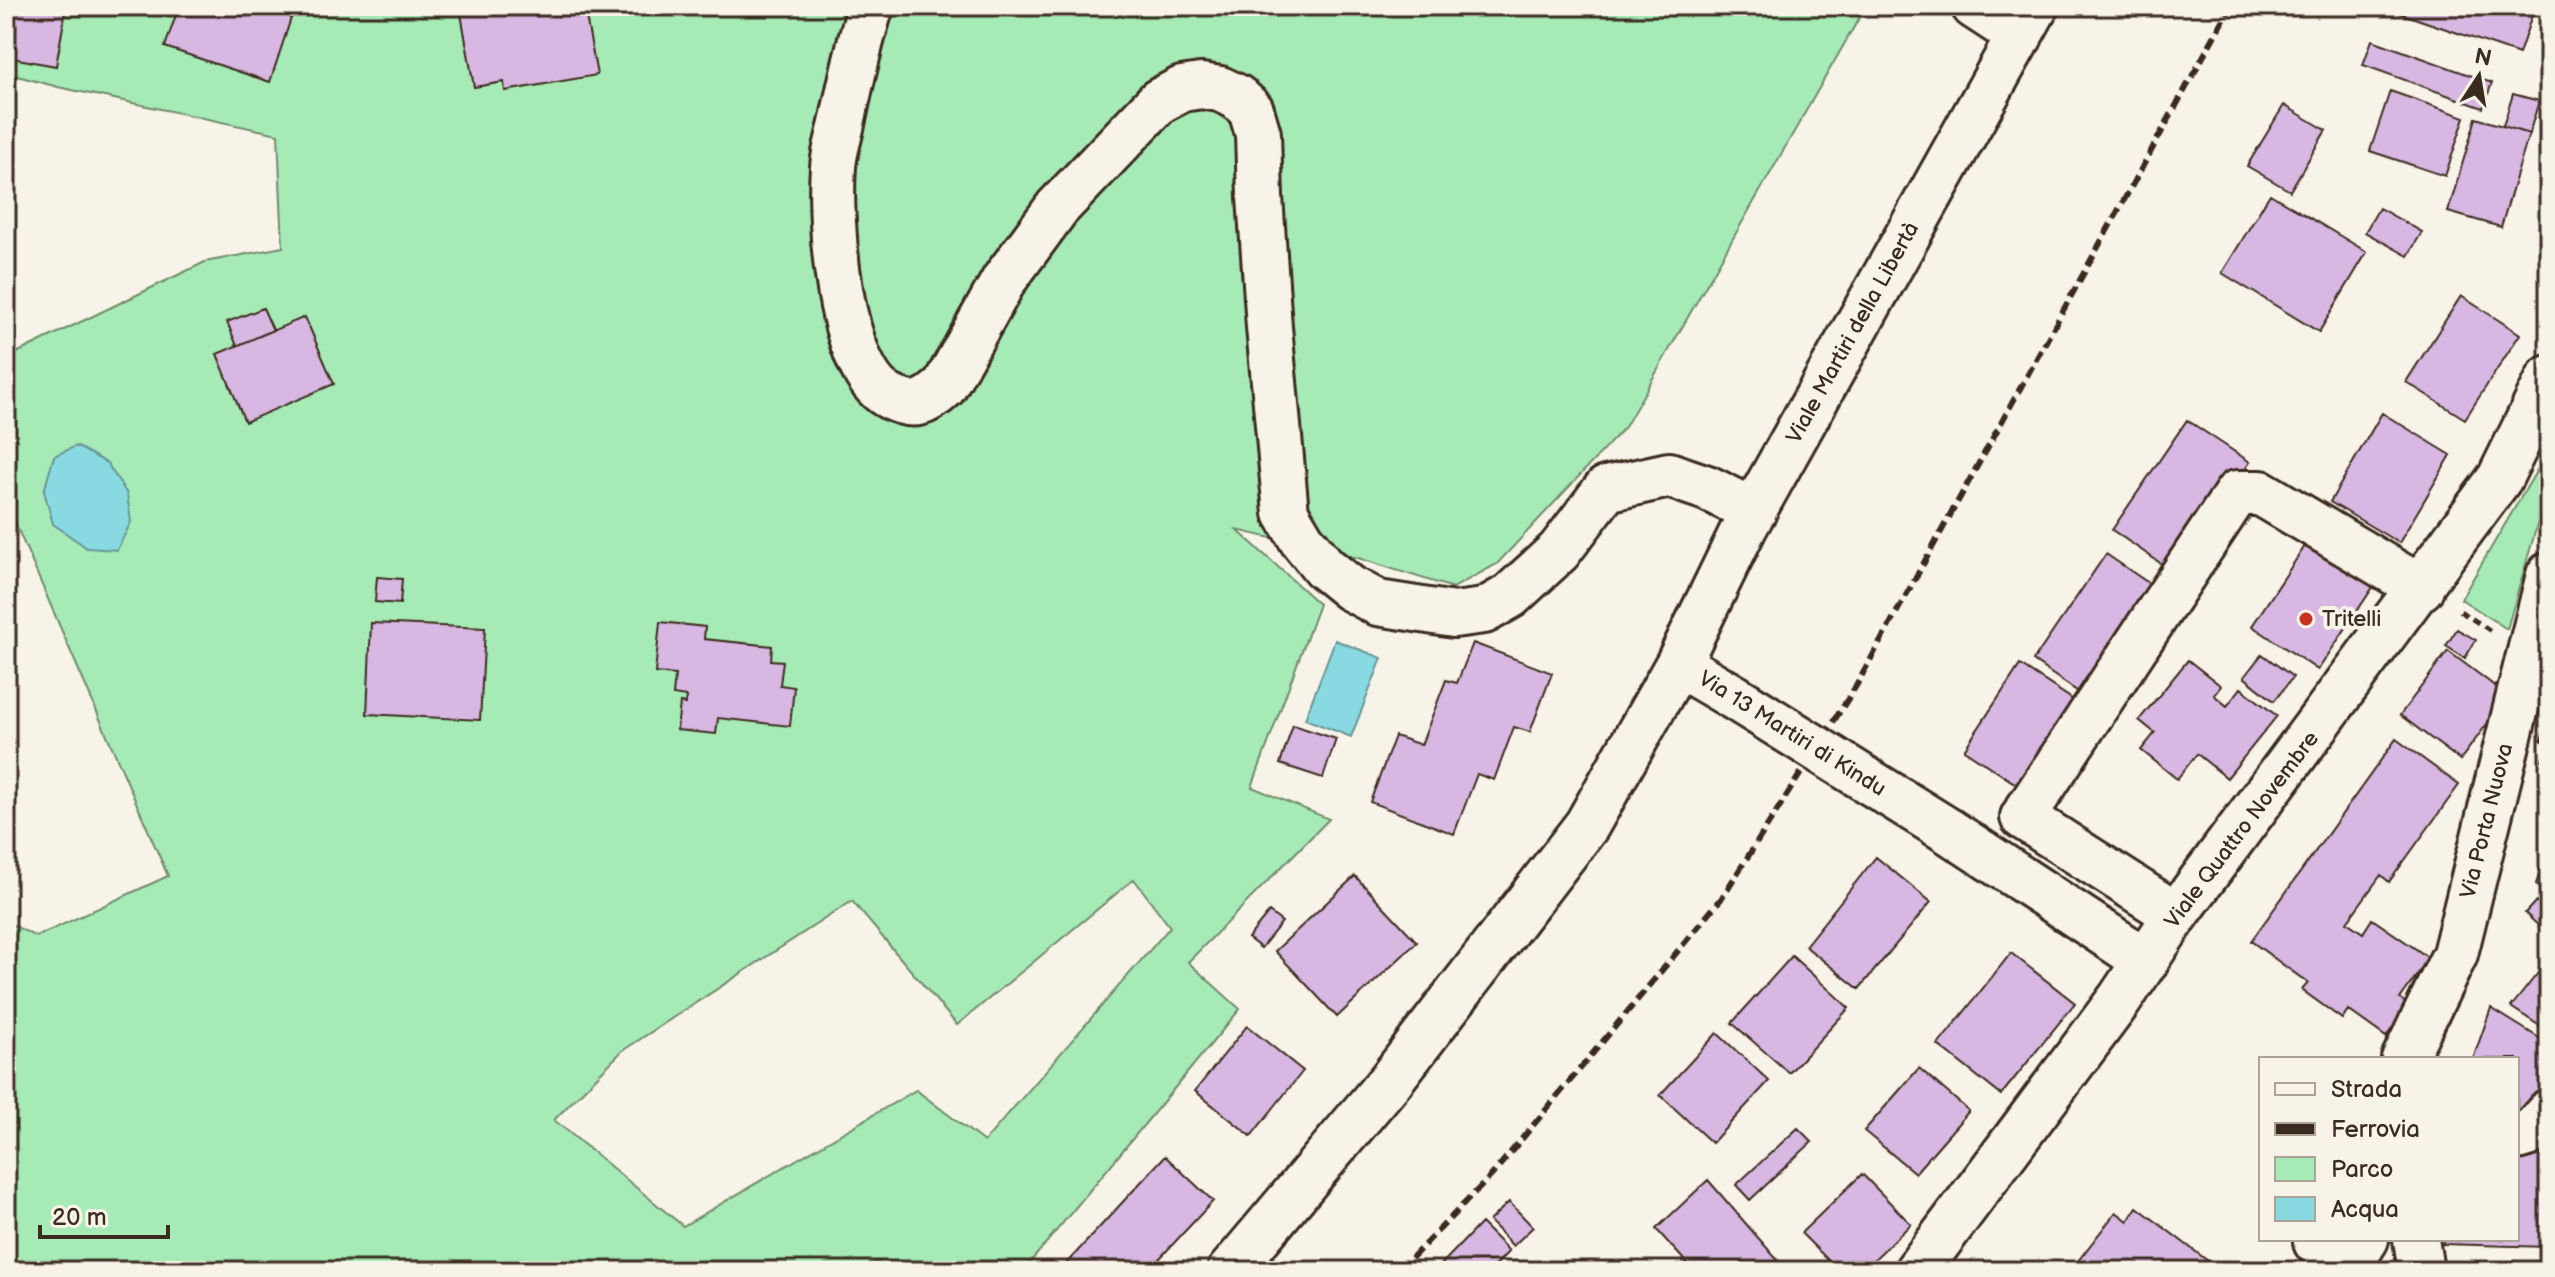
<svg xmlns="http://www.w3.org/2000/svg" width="2555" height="1277" viewBox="0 0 2555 1277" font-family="'Balsamiq Sans',sans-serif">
	<rect width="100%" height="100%" fill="#f7f3e8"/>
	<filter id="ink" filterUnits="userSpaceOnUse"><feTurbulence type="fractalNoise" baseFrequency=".0125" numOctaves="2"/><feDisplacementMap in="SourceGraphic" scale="16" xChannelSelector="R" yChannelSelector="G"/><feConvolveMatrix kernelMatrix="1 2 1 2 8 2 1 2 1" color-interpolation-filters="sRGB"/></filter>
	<g filter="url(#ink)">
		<path fill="#a6ebb6" stroke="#708a6a" stroke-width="2" fill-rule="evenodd" d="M 6,6 L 1866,6 L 1625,427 L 1497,564 L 1453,588 L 1358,558 L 1237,530 L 1319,604 L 1252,787 L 1329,819 L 1188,962 L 1240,1009 L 1023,1271 L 888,1271 L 877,1261 L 867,1271 L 6,1271 L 6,926 L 11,924 L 36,937 L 168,876 L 6,502 L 6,358 L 205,262 L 283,247 L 278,134 L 58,87 L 6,73 ZM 1134,879 L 1170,927 L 984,1142 L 916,1090 L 683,1226 L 554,1120 L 622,1051 L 852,901 L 957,1025 Z
			M 2537,470 L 2549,475 L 2549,484 L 2507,629 L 2461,599 Z"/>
		<path fill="#88d9e2" stroke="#699394" stroke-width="2" d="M 76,446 L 107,463 L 127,494 L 131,522 L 117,550 L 87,548 L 53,524 L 44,491 L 54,456 Z
			M 1335,640 L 1382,658 L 1351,737 L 1305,719 Z"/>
		<path fill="#d8b7e2" stroke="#3b2a1e" stroke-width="2" d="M 6,6 L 50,6 L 66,9 L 56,66 L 6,57 Z
			M 179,6 L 295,6 L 270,82 L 165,47 Z
			M 488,6 L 584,6 L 597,75 L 505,91 L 504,82 L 474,87 L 461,14 L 488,9 Z
			M 2392,6 L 2535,6 L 2519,54 L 2391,10 Z
			M 2372,40 L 2492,83 L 2483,108 L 2363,65 Z
			M 2390,91 L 2465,117 L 2445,176 L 2370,151 Z
			M 2513,94 L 2539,101 L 2529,134 L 2503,126 Z
			M 2284,105 L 2326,130 L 2290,191 L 2247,166 Z
			M 2476,118 L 2529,134 L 2501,227 L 2448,212 Z
			M 2270,194 L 2367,252 L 2319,332 L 2222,273 Z
			M 2379,208 L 2422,232 L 2408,256 L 2365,232 Z
			M 2461,296 L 2520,334 L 2465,419 L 2406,382 Z
			M 263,308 L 273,330 L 237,346 L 227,322 Z
			M 305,317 L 334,384 L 245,422 L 217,354 Z
			M 2382,413 L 2451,455 L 2399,543 L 2330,502 Z
			M 2187,420 L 2250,462 L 2175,573 L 2112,530 Z
			M 2313,534 L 2379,578 L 2318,670 L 2252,626 Z
			M 2106,554 L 2166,595 L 2093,702 L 2033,661 Z
			M 377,577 L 402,579 L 400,604 L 375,602 Z
			M 660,622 L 705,627 L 704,639 L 772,646 L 771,660 L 783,661 L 780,685 L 794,687 L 790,726 L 718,718 L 716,734 L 677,730 L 680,703 L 685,704 L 686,697 L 673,695 L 675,675 L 655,673 Z
			M 371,623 L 485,628 L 480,720 L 367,714 Z
			M 2457,629 L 2476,640 L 2465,658 L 2446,646 Z
			M 1473,643 L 1552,673 L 1530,732 L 1514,727 L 1494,780 L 1477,774 L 1454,834 L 1370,802 L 1395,736 L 1421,745 L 1446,680 L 1457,683 Z
			M 2448,651 L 2508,696 L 2460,760 L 2400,715 Z
			M 2262,654 L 2293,677 L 2274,701 L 2244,677 Z
			M 2188,660 L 2221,686 L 2214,695 L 2227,706 L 2241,688 L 2277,716 L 2227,778 L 2197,754 L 2177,779 L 2141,750 L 2155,733 L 2139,720 Z
			M 2020,665 L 2092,712 L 2036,797 L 1964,750 Z
			M 2549,712 L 2549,764 L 2542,760 L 2548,744 L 2541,740 Z
			M 1293,725 L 1336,739 L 1323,778 L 1280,764 Z
			M 2396,739 L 2459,785 L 2389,882 L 2381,875 L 2347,922 L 2363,933 L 2372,919 L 2429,958 L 2400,999 L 2409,1005 L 2386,1037 L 2348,1010 L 2342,1019 L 2302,990 L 2308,983 L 2251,941 Z
			M 2549,808 L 2549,831 L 2542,824 Z
			M 2549,848 L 2549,895 L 2536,884 Z
			M 1876,857 L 1931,902 L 1859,989 L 1805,946 Z
			M 1355,876 L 1417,942 L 1337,1017 L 1275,951 Z
			M 2536,901 L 2549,912 L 2549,936 L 2525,913 Z
			M 1269,912 L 1282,922 L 1261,948 L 1248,938 Z
			M 2011,953 L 2075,1003 L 2001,1095 L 1938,1045 Z
			M 1792,956 L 1849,1008 L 1789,1073 L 1732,1023 Z
			M 2549,959 L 2549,1032 L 2511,1007 Z
			M 2491,1008 L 2544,1041 L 2549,1035 L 2549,1091 L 2524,1117 L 2517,1111 L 2517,1059 L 2473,1059 Z
			M 1247,1026 L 1303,1071 L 1251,1136 L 1195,1091 Z
			M 1717,1033 L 1769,1081 L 1712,1143 L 1660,1095 Z
			M 1919,1068 L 1969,1111 L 1915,1173 L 1864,1131 Z
			M 1798,1128 L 1812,1142 L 1750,1200 L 1736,1185 Z
			M 2549,1137 L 2549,1247 L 2443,1244 L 2444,1239 L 2517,1239 L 2517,1164 Z
			M 1165,1156 L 1213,1201 L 1148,1271 L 1067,1271 L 1063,1267 Z
			M 1862,1174 L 1911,1224 L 1862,1271 L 1839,1271 L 1801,1233 Z
			M 1708,1180 L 1787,1271 L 1694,1271 L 1656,1229 Z
			M 1509,1202 L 1533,1227 L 1513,1246 L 1489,1221 Z
			M 2137,1207 L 2221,1271 L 2091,1271 L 2078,1261 L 2116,1212 L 2128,1221 Z
			M 1481,1223 L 1509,1251 L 1490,1271 L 1435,1271 Z"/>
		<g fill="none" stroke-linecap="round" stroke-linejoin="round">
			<g stroke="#3b2a1e" stroke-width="50">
				<path id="minor" d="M 871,6 C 859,43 851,81 843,119 C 840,135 834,151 833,167 C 829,219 838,372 890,397 C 914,409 926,404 944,387 L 1004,280 L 1057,208 L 1159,101 L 1182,89 L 1201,86 L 1220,89 L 1237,97 L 1251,110 L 1258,134 L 1260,197 L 1269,327 L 1286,513 L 1302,540 L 1324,567 L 1350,588 L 1378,603 L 1454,615 L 1484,611 L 1510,596 L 1559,551 L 1606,489 L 1669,475 L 1707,488 L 1754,511
					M 1974,6 L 2020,36
					M 1678,664 L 1734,697
					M 1947,830 L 2146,961
					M 2176,915 L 2023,817 L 2237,493 L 2261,493 L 2421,588
					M 2404,1059 L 2455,954 L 2549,575
					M 2517,1137 L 2530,1133 L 2549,1112
					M 2416,1239 L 2421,1271
					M 2316,1242 L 2361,1247 L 2366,1239
					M 1230,1271 L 1391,1080 L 1587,825 L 1678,664 L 1744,528 L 2036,6"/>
			</g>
			<g stroke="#3b2a1e" stroke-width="50">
				<path id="major" d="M 1917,1271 L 2120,999 L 2176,915 L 2500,478 L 2549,378"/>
			</g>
			<path stroke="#3b2a1e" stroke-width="5" stroke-dasharray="8 6" stroke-linecap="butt" d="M 2460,611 L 2491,631"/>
			<use href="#minor" stroke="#f7f3e8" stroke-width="44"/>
			<use href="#major" stroke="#f7f3e8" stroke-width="44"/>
			<path stroke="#3b2a1e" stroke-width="6" stroke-dasharray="12 6" stroke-linecap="butt" d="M 1399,1271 L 1491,1176 L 1721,899 L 1856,686 L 2231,6"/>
			<g stroke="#3b2a1e" stroke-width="50" stroke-linecap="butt">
				<path id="minor-bridge" d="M 1734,697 L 1947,830"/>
			</g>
			<use href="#minor-bridge" stroke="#f7f3e8" stroke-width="44"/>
		</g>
	</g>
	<circle fill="#c8321e" stroke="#f7f3e8" stroke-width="3" cx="2306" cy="619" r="8"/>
	<g text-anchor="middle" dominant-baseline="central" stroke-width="8" stroke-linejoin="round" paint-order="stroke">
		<g font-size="22" fill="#3b2a1e" stroke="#f7f3e8">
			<text transform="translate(1853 333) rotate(-61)">Viale Martiri della Libertà</text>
			<text transform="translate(1792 734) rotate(32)">Via 13 Martiri di Kindu</text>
			<text transform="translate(2487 821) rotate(-76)">Via Porta Nuova</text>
			<text transform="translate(2242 830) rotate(-53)">Viale Quattro Novembre</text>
		</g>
		<g font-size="22" fill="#3b2a1e" stroke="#f7f3e8" text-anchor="start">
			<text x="2322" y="619">Tritelli</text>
		</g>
	</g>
	<rect width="2555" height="1277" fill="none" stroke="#f7f3e8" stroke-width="32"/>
	<rect x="16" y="16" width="2523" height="1245" fill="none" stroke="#3b2a1e" stroke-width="3" filter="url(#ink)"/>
	<rect x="2259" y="1057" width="260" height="184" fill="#f7f3e8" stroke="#aca397" stroke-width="2"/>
	<rect x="2275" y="1083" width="40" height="12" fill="#f7f3e8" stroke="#aca397" stroke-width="2"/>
	<text x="2331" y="1097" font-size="24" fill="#3b2a1e">Strada</text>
	<rect x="2275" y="1123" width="40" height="12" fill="#3b2a1e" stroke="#aca397" stroke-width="2"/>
	<text x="2331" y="1137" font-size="24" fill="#3b2a1e">Ferrovia</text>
	<rect x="2275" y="1157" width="40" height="24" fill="#a6ebb6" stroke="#aca397" stroke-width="2"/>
	<text x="2331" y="1177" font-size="24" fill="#3b2a1e">Parco</text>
	<rect x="2275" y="1197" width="40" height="24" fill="#88d9e2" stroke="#aca397" stroke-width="2"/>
	<text x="2331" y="1217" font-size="24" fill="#3b2a1e">Acqua</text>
	<g transform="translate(2479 76) rotate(12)" stroke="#f7f3e8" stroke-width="6" paint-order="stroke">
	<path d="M0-6L14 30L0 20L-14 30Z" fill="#3b2a1e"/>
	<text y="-12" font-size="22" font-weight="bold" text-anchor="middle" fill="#3b2a1e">N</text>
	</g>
	<path d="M40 1225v12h128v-12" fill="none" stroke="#3b2a1e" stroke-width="4"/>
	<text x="52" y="1225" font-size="24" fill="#3b2a1e" stroke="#f7f3e8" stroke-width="6" paint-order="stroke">20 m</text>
</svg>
